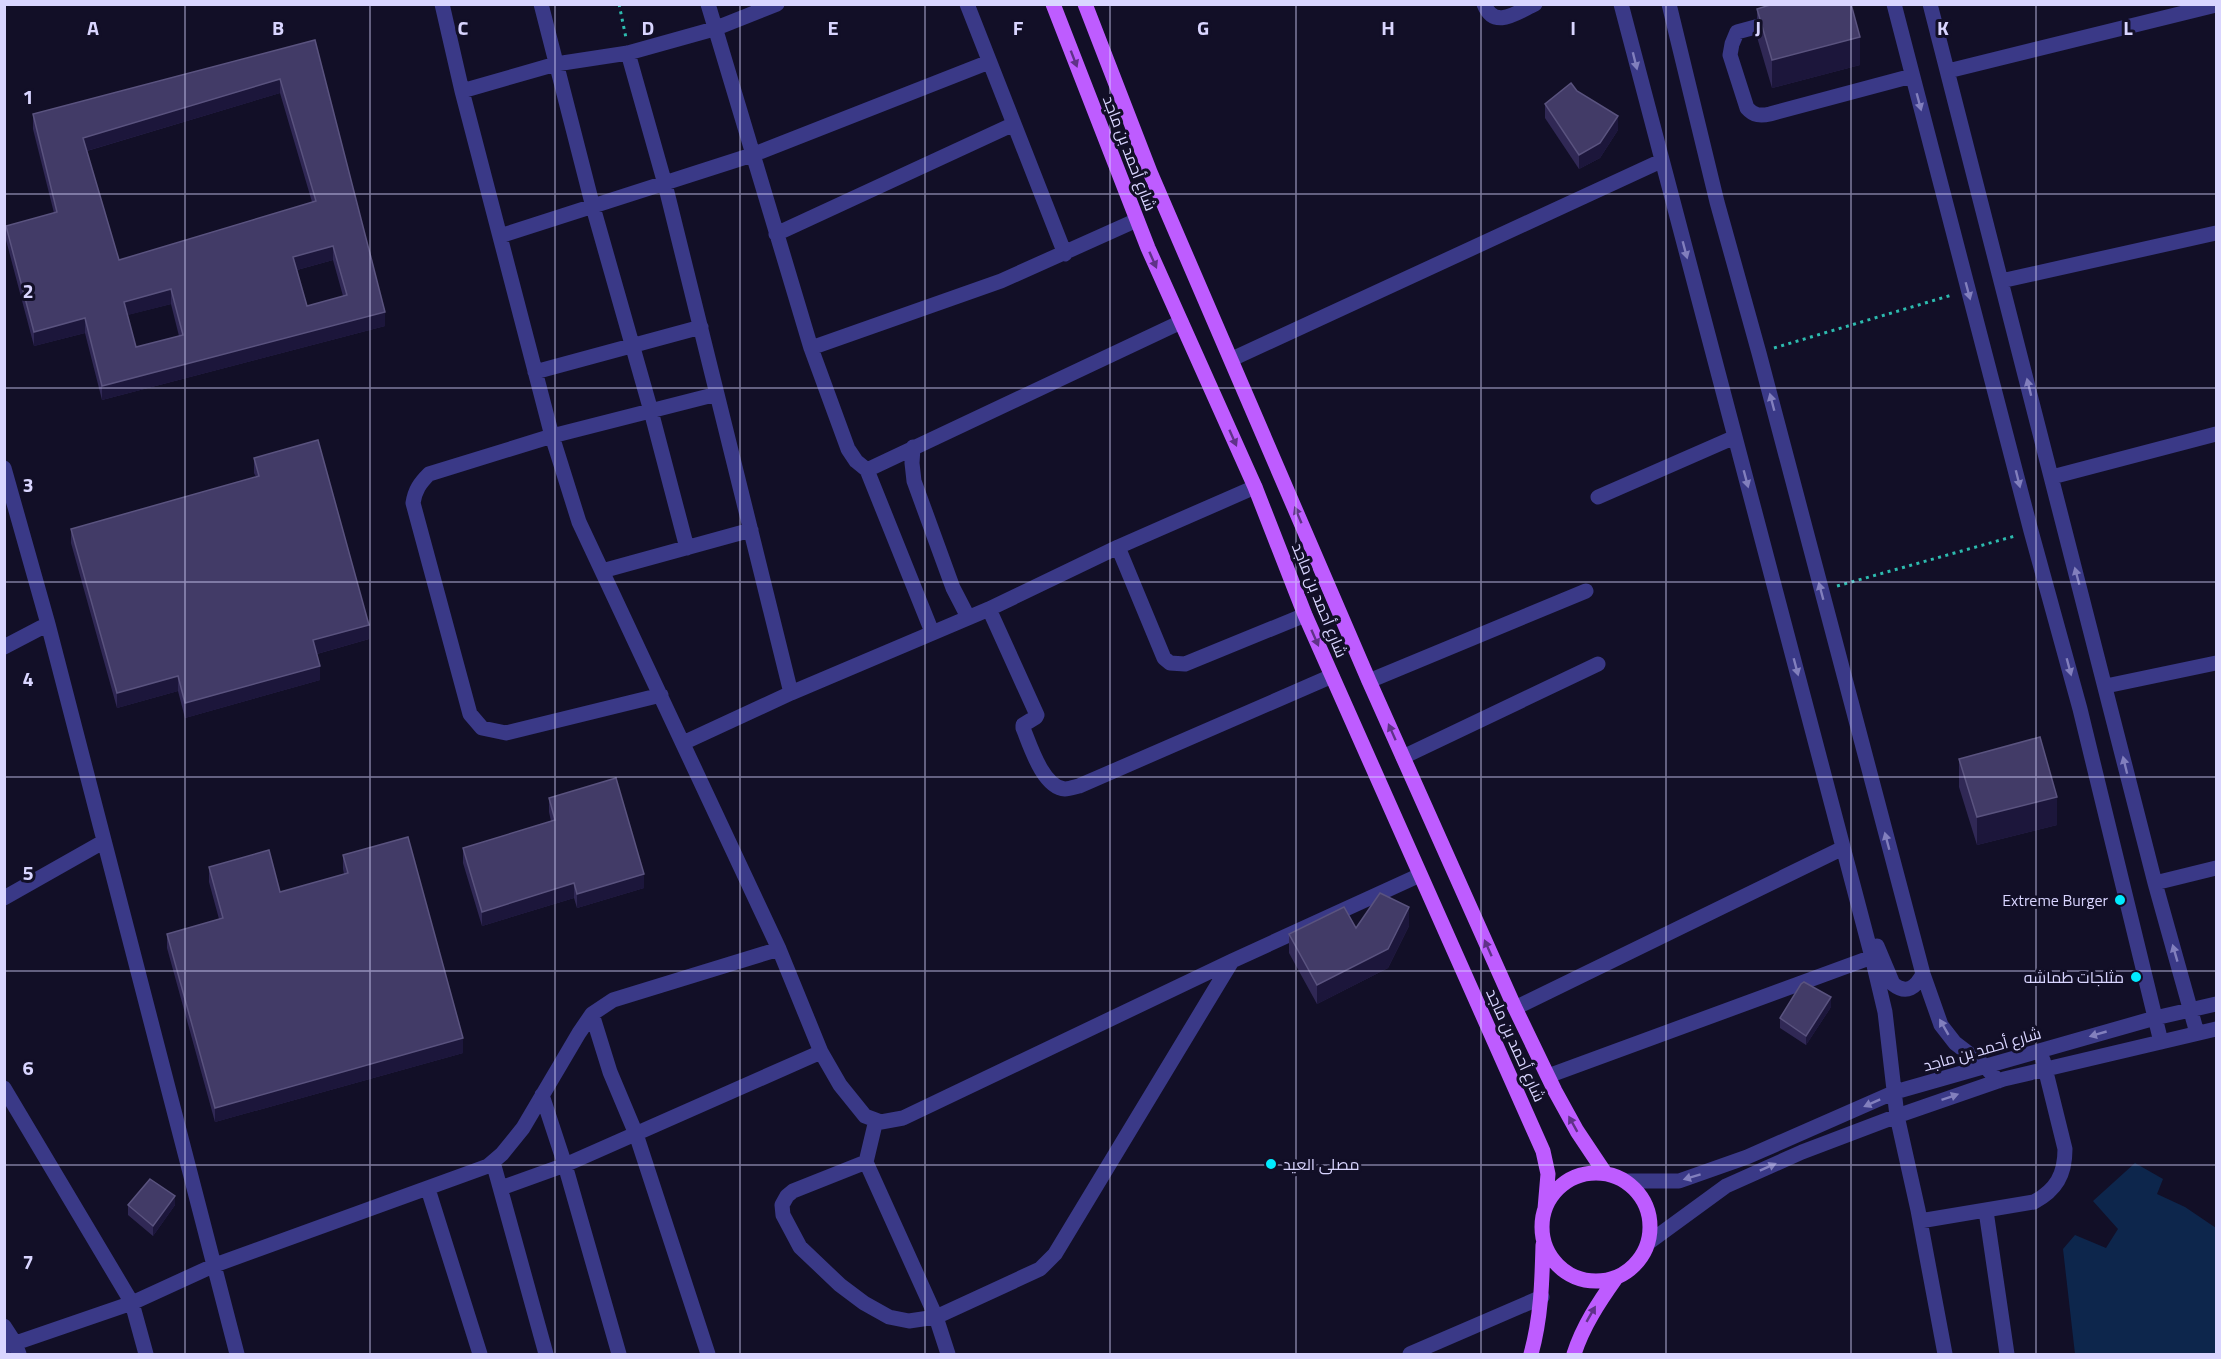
<svg xmlns="http://www.w3.org/2000/svg" width="2221" height="1359" viewBox="0 0 2221 1359" font-family="'Titillium Web',Cairo,sans-serif">
	<rect width="100%" height="100%" fill="#120f27"/>
	<path fill="#0d264c" d="M 2135,1163 L 2163,1179 L 2157,1194 L 2185,1207 L 2216,1228 L 2216,1354 L 2075,1354 L 2063,1249 L 2075,1235 L 2106,1248 L 2118,1229 L 2093,1201 Z"/>
	<g fill="none" stroke-linecap="round" stroke-linejoin="round">
		<path stroke="#2dbbaf" stroke-width="3" stroke-dasharray="3 4.5" stroke-linecap="butt" d="M 619,4 L 626,38
			M 1774,348 L 1952,295
			M 1837,586 L 2015,536"/>
		<path stroke="#3a3987" stroke-width="15" d="M 442,4 L 462,91 L 552,436 L 579,522 L 779,949 L 821,1052 L 840,1085 L 865,1116 L 881,1122 L 903,1118 L 1232,961 L 1420,875
			M 541,4 L 593,207 L 651,411 L 687,548
			M 708,4 L 811,348 L 848,449 L 856,461 L 867,470 L 932,632
			M 967,4 L 1065,254
			M 1484,4 C 1494,30 1516,13 1535,4
			M 1621,4 L 1872,957 L 1885,1012 L 1897,1116 L 1918,1210 L 1945,1354
			M 1669,4 L 1717,202 L 1759,353 L 1923,974 L 1941,1025 L 1955,1043 L 1985,1066 L 1998,1081
			M 1894,4 L 2031,531 L 2080,709 L 2161,1042
			M 1930,4 L 2155,883 L 2197,1033
			M 1774,22 L 1737,32 L 1732,44 L 1730,55 L 1747,108 C 1754,116 1761,116 1770,114 L 1912,76
			M 628,53 L 665,184 L 791,693
			M 1948,71 L 2216,5
			M 462,91 L 556,64 L 628,53 L 714,29 L 777,4
			M 776,234 L 1014,124
			M 500,236 L 752,155 L 989,62
			M 2001,281 L 2216,233
			M 811,348 L 1001,281 L 1137,220
			M 1232,359 L 1661,161
			M 535,372 L 701,327
			M 913,447 L 912,463 L 914,481 L 953,588 L 968,617
			M 4,468 L 48,624 L 237,1354
			M 867,470 L 1181,322
			M 2052,477 L 2216,434
			M 1598,497 L 1735,437
			M 1118,547 L 1164,658 L 1170,663 L 1185,664 L 1305,615
			M 602,571 L 751,530
			M 989,609 L 1037,715 L 1036,717 L 1023,725 L 1023,728 C 1030,745 1043,788 1065,789 C 1069,789 1075,787 1079,786 L 1332,676
			M 4,647 L 48,624
			M 1369,681 L 1586,591
			M 2106,686 L 2216,663
			M 661,695 L 506,733 L 482,728 L 470,714 L 413,503 C 415,490 420,483 429,474 L 552,436 L 717,394
			M 683,743 L 791,693 L 989,609 L 1118,547 L 1255,487
			M 1403,757 L 1598,664
			M 2155,883 L 2216,868
			M 4,898 L 103,842
			M 1877,946 L 1893,984 C 1907,995 1916,987 1923,974
			M 1515,1008 L 1843,848
			M 592,1014 L 610,1072 L 636,1134 L 708,1354
			M 1548,1076 L 1872,957
			M 4,1088 L 132,1303 L 146,1354
			M 542,1095 L 565,1165 L 619,1354
			M 876,1120 L 866,1162 L 936,1317 L 948,1354
			M 493,1162 L 546,1354
			M 866,1162 L 793,1191 L 787,1196 L 782,1205 L 783,1215 L 800,1247 L 840,1285 L 864,1303 L 889,1317 L 909,1321 L 936,1317 L 1040,1269 L 1055,1254 L 1232,961
			M 1626,1181 L 1679,1181 L 1747,1157 L 1895,1092 L 2155,1018 L 2216,1004
			M 501,1188 L 565,1165 L 821,1052
			M 428,1189 L 480,1354
			M 1986,1211 L 2007,1354
			M 1920,1221 L 2034,1202 C 2056,1190 2065,1175 2065,1149 L 2043,1060
			M 1648,1243 L 1726,1186 L 1802,1152 L 1897,1116 L 2004,1079 L 2216,1029
			M 4,1326 L 15,1343 L 19,1354
			M 4,1347 L 132,1303 L 215,1265 L 488,1166 L 502,1154 L 523,1128 L 579,1033 L 592,1014 L 613,1000 L 779,949
			M 1410,1354 L 1542,1297"/>
		<path stroke="#be5cff" stroke-width="15" d="M 1053,4 L 1148,248 L 1255,487 L 1305,615 L 1543,1151 L 1548,1174 L 1545,1209
			M 1085,4 L 1150,172 L 1369,681 L 1515,1008 L 1555,1091 L 1577,1131 L 1605,1173
			M1542 1227a54 54 0 1 1 108 0a54 54 0 1 1-108 0Z
			M 1531,1354 C 1541,1318 1542,1283 1543,1245
			M 1574,1354 C 1583,1326 1599,1302 1616,1278"/>
	</g>
	<path fill="#302855" fill-rule="evenodd" d="M 1757,9 L 1860,65 L 1772,88 L 1757,37 Z
		M 315,40 L 385,326 L 102,400 L 85,333 L 34,346 L 6,240 L 6,226 L 54,213 L 33,129 L 33,114 ZM 280,93 L 312,202 L 119,260 L 87,151 ZM 333,260 L 343,296 L 307,306 L 297,270 ZM 171,304 L 179,336 L 136,347 L 127,315 Z
		M 1577,91 L 1618,130 L 1600,158 L 1579,169 L 1545,118 L 1545,104 Z
		M 254,458 L 369,639 L 317,654 L 320,680 L 185,718 L 178,691 L 117,708 L 71,543 L 71,529 L 256,477 L 254,473 Z
		M 1959,759 L 2057,825 L 1977,845 L 1959,787 Z
		M 549,798 L 644,888 L 577,908 L 574,898 L 482,926 L 463,863 L 463,848 L 551,821 L 549,812 Z
		M 343,855 L 463,1053 L 215,1122 L 167,948 L 167,934 L 219,919 L 209,882 L 209,867 L 280,892 L 344,874 L 343,869 Z
		M 1409,926 L 1388,968 L 1317,1004 L 1289,953 L 1289,934 L 1356,928 Z
		M 1831,1007 L 1806,1045 L 1780,1028 L 1780,1018 Z
		M 128,1205 L 175,1205 L 153,1236 L 128,1215 Z"/>
	<path fill="#1c163b" d="M 1860,37 L 1860,65 L 1772,88 L 1772,60 Z
		M 280,79 L 280,93 L 83,152 L 83,138 Z
		M 1618,116 L 1618,130 L 1600,158 L 1579,169 L 1579,155 Z
		M 333,246 L 333,260 L 293,271 L 293,257 Z
		M 171,289 L 171,304 L 124,316 L 124,302 Z
		M 385,312 L 385,326 L 102,400 L 102,386 Z
		M 85,318 L 85,333 L 34,346 L 34,332 Z
		M 369,625 L 369,639 L 313,655 L 313,640 Z
		M 320,666 L 320,680 L 185,718 L 185,703 Z
		M 178,676 L 178,691 L 117,708 L 117,693 Z
		M 2057,797 L 2057,825 L 1977,845 L 1977,817 Z
		M 644,874 L 644,888 L 577,908 L 577,894 Z
		M 574,883 L 574,898 L 482,926 L 482,912 Z
		M 1409,907 L 1409,926 L 1388,968 L 1317,1004 L 1317,985 Z
		M 1831,997 L 1831,1007 L 1806,1045 L 1806,1036 Z
		M 463,1038 L 463,1053 L 215,1122 L 215,1108 Z
		M 175,1196 L 175,1205 L 153,1236 L 153,1226 Z"/>
	<path fill="#423b67" stroke="#5a537f" stroke-width="1.5" fill-rule="evenodd" d="M 1773,4 L 1851,4 L 1860,37 L 1772,60 L 1757,9 Z
		M 315,40 L 385,312 L 102,386 L 85,318 L 34,332 L 6,226 L 57,212 L 33,114 ZM 280,79 L 316,201 L 119,260 L 83,138 ZM 333,246 L 347,295 L 307,306 L 293,257 ZM 171,289 L 183,335 L 136,347 L 124,302 Z
		M 1571,83 L 1577,91 L 1618,116 L 1600,143 L 1579,155 L 1545,104 Z
		M 318,440 L 369,625 L 313,640 L 320,666 L 185,703 L 178,676 L 117,693 L 71,529 L 259,476 L 254,458 Z
		M 2040,737 L 2057,797 L 1977,817 L 1959,759 Z
		M 616,778 L 644,874 L 577,894 L 574,883 L 482,912 L 463,848 L 555,820 L 549,798 Z
		M 408,837 L 463,1038 L 215,1108 L 167,934 L 223,918 L 209,867 L 269,850 L 280,892 L 348,873 L 343,855 Z
		M 1380,893 L 1409,907 L 1388,949 L 1317,985 L 1289,934 L 1344,907 L 1356,928 Z
		M 1804,982 L 1831,997 L 1806,1036 L 1780,1018 L 1801,984 Z
		M 150,1179 L 175,1196 L 153,1226 L 128,1205 Z"/>
	<defs><path id="oneway-solid" d="M-6-.8H1V-3.2L6.5 0L1 3.2V.8H-6Z" transform="scale(1.5)"/></defs>
	<g fill="#5f3288">
		<use href="#oneway-solid" transform="translate(1074 59) rotate(69)"/>
		<use href="#oneway-solid" transform="translate(1153 260) rotate(66)"/>
		<use href="#oneway-solid" transform="translate(1233 438) rotate(66)"/>
		<use href="#oneway-solid" transform="translate(1298 515) rotate(-113)"/>
		<use href="#oneway-solid" transform="translate(1315 638) rotate(66)"/>
		<use href="#oneway-solid" transform="translate(1392 732) rotate(-114)"/>
		<use href="#oneway-solid" transform="translate(1488 948) rotate(-114)"/>
		<use href="#oneway-solid" transform="translate(1573 1124) rotate(-119)"/>
		<use href="#oneway-solid" transform="translate(1591 1314) rotate(-60)"/>
	</g>
	<g fill="#827fbd">
		<use href="#oneway-solid" transform="translate(1635 61) rotate(76)"/>
		<use href="#oneway-solid" transform="translate(1919 102) rotate(75)"/>
		<use href="#oneway-solid" transform="translate(1685 250) rotate(75)"/>
		<use href="#oneway-solid" transform="translate(1968 291) rotate(75)"/>
		<use href="#oneway-solid" transform="translate(2029 387) rotate(-104)"/>
		<use href="#oneway-solid" transform="translate(1772 402) rotate(-105)"/>
		<use href="#oneway-solid" transform="translate(1746 479) rotate(75)"/>
		<use href="#oneway-solid" transform="translate(2018 479) rotate(76)"/>
		<use href="#oneway-solid" transform="translate(2077 576) rotate(-105)"/>
		<use href="#oneway-solid" transform="translate(1821 591) rotate(-105)"/>
		<use href="#oneway-solid" transform="translate(1796 667) rotate(75)"/>
		<use href="#oneway-solid" transform="translate(2069 667) rotate(75)"/>
		<use href="#oneway-solid" transform="translate(2125 765) rotate(-104)"/>
		<use href="#oneway-solid" transform="translate(1887 841) rotate(-105)"/>
		<use href="#oneway-solid" transform="translate(2175 953) rotate(-106)"/>
		<use href="#oneway-solid" transform="translate(1944 1027) rotate(-120)"/>
		<use href="#oneway-solid" transform="translate(2098 1034) rotate(164)"/>
		<use href="#oneway-solid" transform="translate(1950 1097) rotate(-19)"/>
		<use href="#oneway-solid" transform="translate(1872 1103) rotate(156)"/>
		<use href="#oneway-solid" transform="translate(1768 1167) rotate(-24)"/>
		<use href="#oneway-solid" transform="translate(1692 1177) rotate(163)"/>
	</g>
	<path fill="none" stroke="#d9d5ff" stroke-width="1.5" stroke-opacity="0.55" d="M 185,4 L 185,1354M 370,4 L 370,1354M 555,4 L 555,1354M 740,4 L 740,1354M 925,4 L 925,1354M 1110,4 L 1110,1354M 1296,4 L 1296,1354M 1481,4 L 1481,1354M 1666,4 L 1666,1354M 1851,4 L 1851,1354M 2036,4 L 2036,1354M 4,194 L 2216,194M 4,388 L 2216,388M 4,582 L 2216,582M 4,777 L 2216,777M 4,971 L 2216,971M 4,1165 L 2216,1165"/>
	<g fill="#01ebff" stroke="#120f27" stroke-width="2">
		<circle cx="2120" cy="900" r="6"/>
		<circle cx="2136" cy="977" r="6"/>
		<circle cx="1271" cy="1164" r="6"/>
	</g>
	<g text-anchor="middle" dominant-baseline="central" stroke-width="6" stroke-linejoin="round" paint-order="stroke">
		<g font-size="16" fill="#d9d5ff" stroke="#120f27">
			<text transform="translate(1130 153) rotate(69)">شارع أحمد بن ماجد</text>
			<text transform="translate(1320 600) rotate(68)">شارع أحمد بن ماجد</text>
			<text transform="translate(1516 1045) rotate(66)">شارع أحمد بن ماجد</text>
			<text transform="translate(1982 1049) rotate(-16)">شارع أحمد بن ماجد</text>
		</g>
		<g font-size="16" fill="#d9d5ff" stroke="#120f27" text-anchor="end">
			<text x="2108" y="900">Extreme Burger</text>
			<text x="2124" y="977">مثلجات طماشه</text>
			<text x="1283" y="1164" text-anchor="start">مصلى العيد</text>
		</g>
	</g>
	<g font-size="20" text-anchor="middle" font-weight="bold" fill="#d9d5ff" stroke="#120f27" stroke-width="6" stroke-linejoin="round" paint-order="stroke">
		<text x="93" y="35">A</text>
		<text x="278" y="35">B</text>
		<text x="463" y="35">C</text>
		<text x="648" y="35">D</text>
		<text x="833" y="35">E</text>
		<text x="1018" y="35">F</text>
		<text x="1203" y="35">G</text>
		<text x="1388" y="35">H</text>
		<text x="1573" y="35">I</text>
		<text x="1758" y="35">J</text>
		<text x="1943" y="35">K</text>
		<text x="2128" y="35">L</text>
		<text x="28" y="104">1</text>
		<text x="28" y="298">2</text>
		<text x="28" y="492">3</text>
		<text x="28" y="686">4</text>
		<text x="28" y="880">5</text>
		<text x="28" y="1075">6</text>
		<text x="28" y="1269">7</text>
	</g>
	<rect width="2221" height="1359" fill="none" stroke="#d9d5ff" stroke-width="12"/>
</svg>
